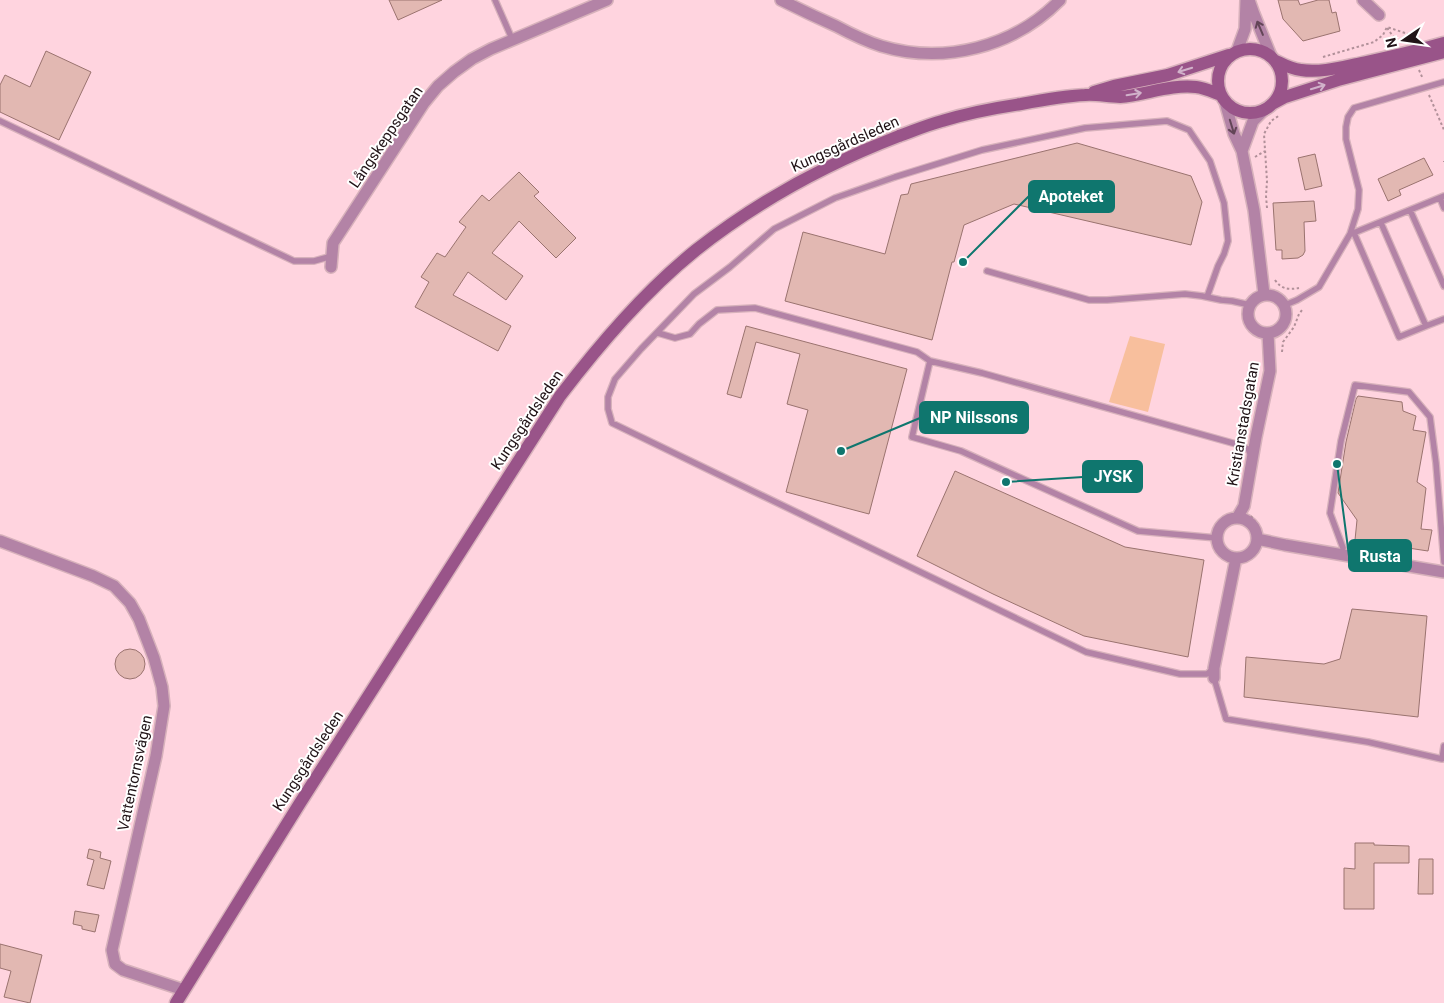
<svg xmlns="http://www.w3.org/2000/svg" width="1444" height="1003" viewBox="0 0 1444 1003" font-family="Roboto,sans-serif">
	<rect width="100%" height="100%" fill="#ffd4df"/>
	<path fill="#f8bf9d" d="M 1130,336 L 1165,344 L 1148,412 L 1109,402 Z"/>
	<path fill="#e2b8b2" stroke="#9a736f" d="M 389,0 L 442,0 L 398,20 Z
		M 1278,0 L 1298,0 L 1300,5 L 1318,0 L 1329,0 L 1332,13 L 1336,12 L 1340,31 L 1303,41 L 1283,19 Z
		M 46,51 L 91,72 L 59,140 L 0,112 L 0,85 L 5,75 L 30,87 Z
		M 1077,143 L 1191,176 L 1202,202 L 1191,245 L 1014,204 L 964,225 L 954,262 L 952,262 L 932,340 L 785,301 L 803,232 L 885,254 L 901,195 L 908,194 L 911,184 Z
		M 1315,154 L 1322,186 L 1305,190 L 1298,158 Z
		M 1424,158 L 1433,175 L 1399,190 L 1401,195 L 1388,201 L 1378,179 Z
		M 519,172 L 539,192 L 534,196 L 576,238 L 556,258 L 519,221 L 492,253 L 523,276 L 506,300 L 468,272 L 453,295 L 511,326 L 498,351 L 415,307 L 429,282 L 421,277 L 437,253 L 445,257 L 466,227 L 459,222 L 482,195 L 489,201 Z
		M 1314,201 L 1316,221 L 1304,222 L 1305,251 L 1303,255 L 1298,258 L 1282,259 L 1282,250 L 1276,250 L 1273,203 Z
		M 746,326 L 907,369 L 869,514 L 786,492 L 808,410 L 787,404 L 800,354 L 756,342 L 741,398 L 727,394 Z
		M 1358,396 L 1402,402 L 1403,411 L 1416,416 L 1413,430 L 1426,432 L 1417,482 L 1426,488 L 1421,529 L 1432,530 L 1428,551 L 1355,540 L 1357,520 L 1338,493 L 1346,442 L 1356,399 Z
		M 955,471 L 1125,547 L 1204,560 L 1188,657 L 1084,636 L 993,594 L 917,556 Z
		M 1352,609 L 1427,616 L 1418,717 L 1244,697 L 1246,657 L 1324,664 L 1340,659 Z
		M115 664a15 15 0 1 1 30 0a15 15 0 1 1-30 0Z
		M 1355,843 L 1374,843 L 1374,845 L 1409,846 L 1409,863 L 1374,863 L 1374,909 L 1344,909 L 1344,868 L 1355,869 Z
		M 89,849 L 101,852 L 100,858 L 111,861 L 104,889 L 87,885 L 94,860 L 87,858 Z
		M 1419,859 L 1433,859 L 1433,894 L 1418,894 Z
		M 75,911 L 99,915 L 95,932 L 82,929 L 82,926 L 73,924 Z
		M 0,944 L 42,955 L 30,1003 L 4,997 L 11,971 L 0,968 Z"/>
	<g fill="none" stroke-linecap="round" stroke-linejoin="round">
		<g stroke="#d7b1bb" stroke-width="8">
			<path id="lane" d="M 495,0 L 513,41
				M 0,121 L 294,261 L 314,261 L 332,256
				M 1440,198 L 1444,208
				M 1410,210 L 1444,286
				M 1381,223 L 1426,326 L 1444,319
				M 1354,233 L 1399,337 L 1426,326
				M 1351,234 L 1444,196
				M 987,271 L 1089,300 L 1107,300 L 1185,294 L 1202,296 L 1221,300 L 1232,301 L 1250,305
				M 1207,297 L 1218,266 L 1224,254 L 1228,241 L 1224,203 L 1210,161 L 1189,130 L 1167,121 L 1085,128 L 982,150 L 895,177 L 835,198 L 774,229 L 730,267 L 694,294 L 641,349 L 615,379 L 608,397 L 608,409 L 612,423 L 1086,652 L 1180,674 L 1207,674 L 1214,668
				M 1285,305 L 1297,300 L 1319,287 L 1350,234 L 1358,209 L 1359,190 L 1346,139 L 1346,127 L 1348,117 L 1354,108 L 1444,82
				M 658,333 L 675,338 L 690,334 L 699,324 L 717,310 L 755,308 L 917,352 L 930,361
				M 1217,538 L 1138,531 L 961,451 L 912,437 L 930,361 L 982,373 L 1236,444 L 1248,449 L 1251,455
				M 1343,548 L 1330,513 L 1341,441 L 1355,385 L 1409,392 L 1430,417 L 1436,463 L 1444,562
				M 1214,678 L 1226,719 L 1368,742 L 1442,759 L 1444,746"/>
		</g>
		<g stroke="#d7b1bb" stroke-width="14">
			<path id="street" d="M 781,0 C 799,9 818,18 836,26 C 851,34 865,41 881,46 C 944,65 1014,47 1060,0
				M 1249,0 L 1254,14 L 1271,56
				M 1363,0 L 1379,15
				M 1237,51 L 1245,29 L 1246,0
				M 1225,102 L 1234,134 L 1242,151 L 1254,210 L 1264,294
				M 1242,151 L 1253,121 L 1265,109
				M 331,267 L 333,243 L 424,103 L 438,86 L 454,72 L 472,59 L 491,49 L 607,0
				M1248 314a19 19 0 1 1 38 0a19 19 0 1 1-38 0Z
				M1217 538a20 20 0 1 1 40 0a20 20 0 1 1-40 0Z
				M 1237,518 L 1244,506 L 1256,437 L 1270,371 L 1268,333
				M 1257,539 L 1285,545 L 1444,572
				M 0,541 L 93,576 L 114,586 L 130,603 L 139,619 L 154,658 L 162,687 L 164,706 L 156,756 L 112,950 L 115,964 L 123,970 L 184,990
				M 1214,678 L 1214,668 L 1236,558"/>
		</g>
		<g stroke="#d7b1bb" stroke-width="15">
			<path id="secondary" d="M1218 81a32 32 0 1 1 64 0a32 32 0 1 1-64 0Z
				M 1276,61 C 1284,65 1291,69 1301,70 C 1321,73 1342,67 1362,63 C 1389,57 1417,51 1444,43
				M 1094,92 L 1114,86 L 1168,75 L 1229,55
				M 1272,104 L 1285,97 L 1338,80 L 1444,52
				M 176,1003 L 300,803 L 560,396 C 600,344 644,292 696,250 C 757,202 826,164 899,136 C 913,131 927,125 942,121 C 968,113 994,108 1021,104 C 1042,100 1064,96 1085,95 C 1097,94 1108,97 1120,97 C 1144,95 1172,84 1196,87 C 1205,88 1213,92 1221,95"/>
		</g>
		<path stroke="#b19099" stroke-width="2" stroke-dasharray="2.5 2.5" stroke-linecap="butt" d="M 1387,28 L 1398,43
			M 1323,57 L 1374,42 L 1383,35 L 1387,27 L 1417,37
			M 1419,70 L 1423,79
			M 1429,95 L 1444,130
			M 1255,157 L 1265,151
			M 1444,161 L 1444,162
			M 1267,208 L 1266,196 L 1267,181 L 1264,134 L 1271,121 L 1280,115
			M 1275,280 C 1281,289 1288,290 1299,288
			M 1282,352 L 1283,342 L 1294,327 L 1299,314 L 1302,310 L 1301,308
			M 1251,516 L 1258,526"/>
		<use href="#lane" stroke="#b383a6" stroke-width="5.5"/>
		<use href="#street" stroke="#b383a6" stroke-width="11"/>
		<use href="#secondary" stroke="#995489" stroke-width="12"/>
	</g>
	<defs><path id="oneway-shaft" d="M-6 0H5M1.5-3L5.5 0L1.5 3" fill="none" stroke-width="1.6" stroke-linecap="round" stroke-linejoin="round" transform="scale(1.25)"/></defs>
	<g stroke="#634557">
		<use href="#oneway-shaft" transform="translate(1260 28) rotate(-113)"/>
		<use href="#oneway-shaft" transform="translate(1232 127) rotate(73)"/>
	</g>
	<g stroke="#d1b2ca">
		<use href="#oneway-shaft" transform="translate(1185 70) rotate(163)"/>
		<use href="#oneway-shaft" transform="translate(1318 87) rotate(-17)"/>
		<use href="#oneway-shaft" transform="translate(1134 94) rotate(-9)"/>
	</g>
	<g text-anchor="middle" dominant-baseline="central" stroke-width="4" stroke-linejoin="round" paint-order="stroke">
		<g font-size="15" fill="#211317" stroke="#fff">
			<text transform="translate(386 137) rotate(-56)">Långskeppsgatan</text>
			<text transform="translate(845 144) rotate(-24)">Kungsgårdsleden</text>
			<text transform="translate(527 420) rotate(-56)">Kungsgårdsleden</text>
			<text transform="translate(1243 424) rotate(-80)">Kristianstadsgatan</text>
			<text transform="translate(308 761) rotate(-57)">Kungsgårdsleden</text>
			<text transform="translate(135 773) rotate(-78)">Vattentornsvägen</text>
		</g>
	</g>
	<path fill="none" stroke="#0f766e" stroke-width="2" d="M963 262L1029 196M841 451L920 418M1006 482L1083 477M1337 464L1349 556"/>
	<g fill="#0f766e" stroke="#fff" stroke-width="2">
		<circle cx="963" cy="262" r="5"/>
		<circle cx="841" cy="451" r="5"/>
		<circle cx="1006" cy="482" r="5"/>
		<circle cx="1337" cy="464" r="5"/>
	</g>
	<g fill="#0f766e" stroke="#0f766e" stroke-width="2">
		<rect x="1029" y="181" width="85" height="31" rx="5"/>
		<rect x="920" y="402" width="108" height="31" rx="5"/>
		<rect x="1083" y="461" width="59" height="31" rx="5"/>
		<rect x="1349" y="540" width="62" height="31" rx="5"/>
	</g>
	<g font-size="16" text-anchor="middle" font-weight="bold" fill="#fff">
		<text x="1071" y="202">Apoteket</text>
		<text x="974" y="423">NP Nilssons</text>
		<text x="1113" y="482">JYSK</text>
		<text x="1380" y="562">Rusta</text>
	</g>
	<g transform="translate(1404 40) rotate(257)" stroke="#ffffff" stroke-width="4" paint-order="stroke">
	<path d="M0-4L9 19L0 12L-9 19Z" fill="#211317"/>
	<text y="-8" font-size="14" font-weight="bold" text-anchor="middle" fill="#211317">N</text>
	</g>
</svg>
